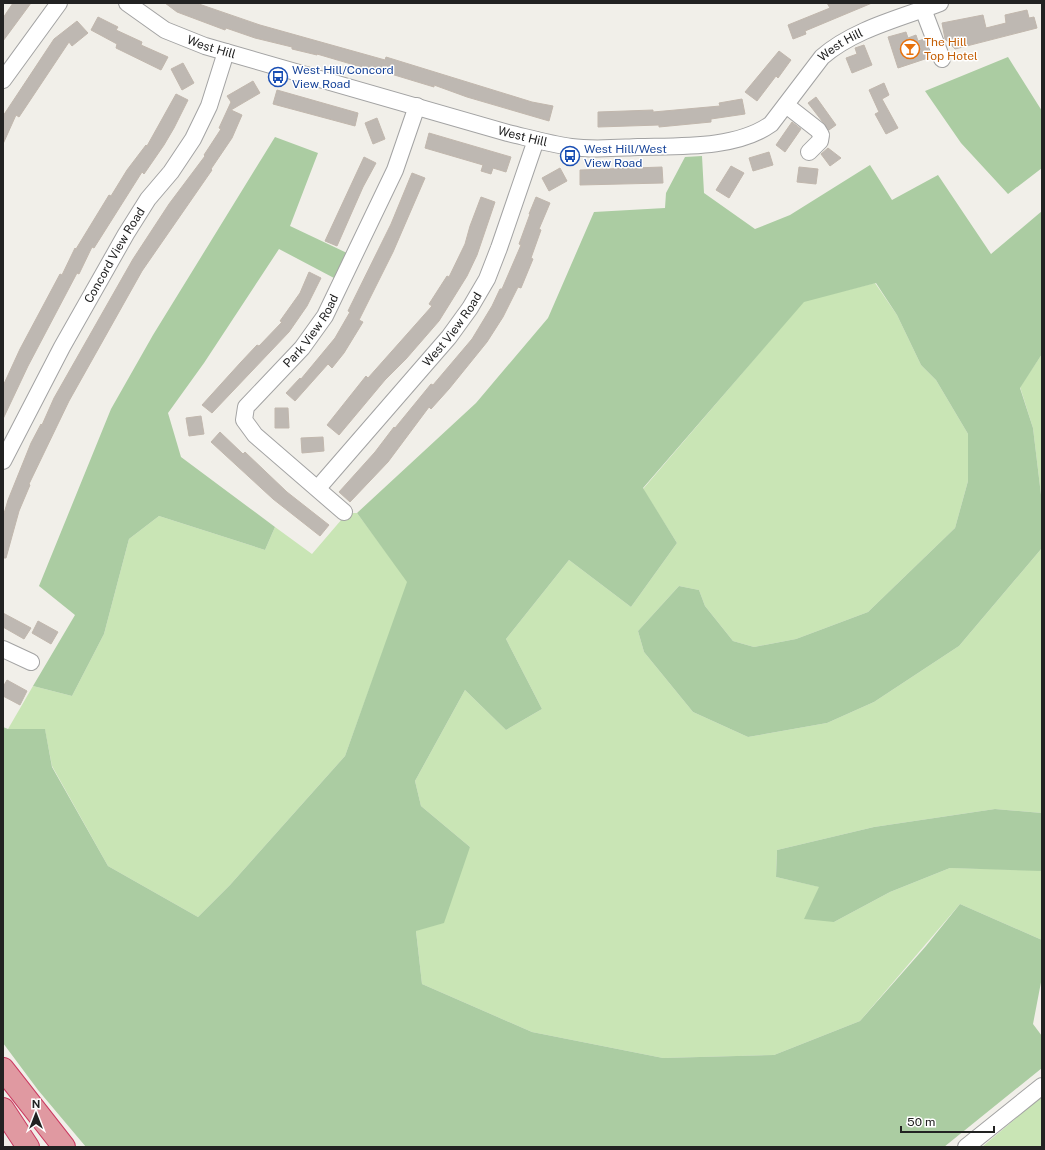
<svg xmlns="http://www.w3.org/2000/svg" width="1045" height="1150" viewBox="0 0 1045 1150" font-family="'Public Sans',sans-serif">
	<rect width="100%" height="100%" fill="#f1efe9"/>
	<path fill="#c9e5b5" d="M 875,283 L 897,315 L 921,365 L 936,380 L 968,434 L 968,481 L 955,528 L 868,612 L 796,639 L 754,647 L 733,641 L 705,606 L 699,590 L 679,586 L 638,631 L 644,652 L 693,712 L 748,737 L 827,723 L 874,702 L 959,646 L 1042,548 L 1042,813 L 995,809 L 874,827 L 777,850 L 776,877 L 820,887 L 834,922 L 890,892 L 950,868 L 1038,870 L 1042,871 L 1042,940 L 960,904 L 860,1021 L 774,1055 L 663,1058 L 532,1032 L 422,984 L 416,931 L 470,847 L 421,806 L 415,781 L 465,690 L 506,730 L 542,709 L 506,639 L 569,560 L 631,607 L 677,543 L 643,489 L 804,301 Z
		M 1042,354 L 1042,503 L 1033,428 L 1020,387 Z
		M 351,513 L 357,513 L 408,582 L 345,756 L 230,885 L 198,917 L 108,866 L 52,766 L 45,730 L 8,729 L 33,686 L 72,696 L 104,634 L 129,539 L 159,516 L 265,550 L 275,527 L 312,554 L 342,519 Z
		M 1042,1096 L 1042,1147 L 982,1147 Z"/>
	<path fill="#abcca2" d="M 1008,57 L 1042,111 L 1042,168 L 1008,194 L 961,143 L 925,91 Z
		M 275,137 L 318,153 L 290,226 L 347,253 L 334,278 L 279,249 L 204,363 L 168,413 L 181,457 L 275,527 L 265,550 L 159,516 L 129,539 L 104,634 L 72,696 L 33,686 L 75,615 L 39,586 L 111,409 L 153,335 Z
		M 702,156 L 704,193 L 755,229 L 790,215 L 870,165 L 892,200 L 938,175 L 991,254 L 1042,211 L 1042,354 L 1020,388 L 1033,428 L 1042,503 L 1042,548 L 959,646 L 874,702 L 827,723 L 748,737 L 693,712 L 644,652 L 638,631 L 679,586 L 699,590 L 705,606 L 733,641 L 754,647 L 796,639 L 868,612 L 955,528 L 968,481 L 968,434 L 936,380 L 921,365 L 897,315 L 876,283 L 804,302 L 643,488 L 677,543 L 631,607 L 569,560 L 506,639 L 542,709 L 506,730 L 465,690 L 415,781 L 421,806 L 470,847 L 444,923 L 416,931 L 422,984 L 532,1032 L 663,1058 L 774,1055 L 860,1021 L 926,946 L 960,904 L 1042,940 L 1042,977 L 1033,1024 L 1042,1036 L 1042,1068 L 944,1147 L 86,1147 L 38,1090 L 3,1043 L 3,727 L 8,729 L 45,729 L 52,767 L 108,866 L 198,917 L 230,885 L 345,756 L 407,582 L 357,513 L 476,403 L 548,318 L 594,212 L 665,208 L 666,193 L 685,157 Z
		M 995,809 L 1042,813 L 1042,871 L 950,868 L 890,892 L 834,922 L 804,919 L 819,887 L 776,877 L 777,850 L 874,827 Z"/>
	<path fill="#beb8b2" stroke="#c1b7ad" d="M 13,3 L 31,3 L 3,41 L 3,18 Z
		M 165,3 L 196,3 L 260,25 L 385,60 L 386,57 L 532,102 L 553,106 L 549,121 L 467,97 L 434,85 L 434,87 L 368,67 L 368,69 L 317,54 L 317,55 L 292,49 L 292,47 L 255,38 L 226,28 L 225,30 L 177,12 Z
		M 827,3 L 872,3 L 805,31 L 806,34 L 793,39 L 788,25 L 830,8 Z
		M 1027,10 L 1029,18 L 1034,17 L 1037,28 L 955,49 L 945,39 L 942,23 L 983,15 L 986,28 L 1006,23 L 1005,15 Z
		M 98,17 L 118,27 L 116,30 L 142,42 L 141,45 L 168,57 L 161,70 L 116,48 L 117,44 L 91,30 Z
		M 77,21 L 88,33 L 72,46 L 69,42 L 19,117 L 16,115 L 3,144 L 3,116 L 54,39 Z
		M 906,32 L 908,38 L 916,35 L 918,41 L 924,39 L 931,57 L 898,68 L 888,37 Z
		M 864,45 L 872,65 L 852,73 L 846,58 L 857,54 L 855,48 Z
		M 779,51 L 791,60 L 778,78 L 776,76 L 757,101 L 745,92 Z
		M 183,63 L 194,83 L 182,90 L 171,69 Z
		M 253,81 L 260,93 L 231,110 L 242,115 L 232,138 L 211,169 L 212,170 L 142,271 L 69,401 L 29,484 L 30,485 L 19,511 L 6,558 L 3,558 L 3,517 L 8,500 L 31,443 L 41,424 L 42,425 L 54,398 L 133,259 L 169,204 L 205,156 L 204,155 L 221,129 L 219,128 L 231,102 L 227,96 Z
		M 884,83 L 889,95 L 882,99 L 898,128 L 886,134 L 875,114 L 879,112 L 869,90 Z
		M 277,90 L 358,113 L 355,126 L 273,104 Z
		M 176,94 L 188,100 L 174,128 L 164,145 L 144,174 L 142,172 L 94,248 L 92,247 L 79,274 L 77,273 L 28,366 L 3,419 L 3,386 L 20,349 L 60,274 L 62,275 L 75,248 L 76,249 L 109,195 L 111,196 L 127,170 L 146,145 L 147,146 Z
		M 816,97 L 836,125 L 829,130 L 808,103 Z
		M 742,99 L 745,114 L 711,119 L 711,122 L 659,127 L 659,125 L 598,127 L 598,112 L 653,110 L 653,112 L 720,106 L 719,103 Z
		M 377,118 L 385,139 L 373,144 L 365,123 Z
		M 792,122 L 801,129 L 785,152 L 776,145 Z
		M 429,133 L 511,157 L 506,172 L 493,168 L 491,174 L 481,171 L 483,165 L 425,148 Z
		M 828,148 L 841,158 L 830,166 L 821,154 Z
		M 769,152 L 773,165 L 753,171 L 749,158 Z
		M 364,157 L 376,163 L 363,187 L 337,246 L 325,241 Z
		M 731,166 L 744,173 L 729,198 L 716,190 Z
		M 662,167 L 663,183 L 580,185 L 580,170 Z
		M 799,167 L 818,169 L 816,184 L 797,182 Z
		M 560,168 L 567,181 L 549,191 L 542,178 Z
		M 412,173 L 425,178 L 393,252 L 359,320 L 363,322 L 344,353 L 332,368 L 328,364 L 295,401 L 286,393 L 300,378 L 301,379 L 335,338 L 350,312 L 348,311 L 391,224 Z
		M 481,197 L 495,202 L 477,255 L 467,276 L 439,321 L 406,359 L 385,380 L 339,435 L 327,425 L 366,376 L 368,378 L 432,306 L 429,304 L 447,276 L 449,277 L 465,244 L 470,226 Z
		M 536,197 L 550,203 L 539,229 L 541,230 L 531,258 L 533,259 L 521,288 L 518,287 L 503,317 L 487,342 L 449,389 L 431,409 L 429,407 L 388,462 L 350,502 L 339,492 L 375,452 L 394,427 L 395,428 L 431,384 L 433,385 L 472,339 L 492,306 L 500,289 L 502,289 L 521,245 L 519,244 L 530,214 L 529,214 Z
		M 309,272 L 321,278 L 307,306 L 289,332 L 212,413 L 202,405 L 241,362 L 257,345 L 259,346 L 282,322 L 280,321 L 300,293 Z
		M 275,408 L 288,408 L 289,428 L 275,428 Z
		M 201,416 L 204,434 L 189,436 L 186,418 Z
		M 220,432 L 243,454 L 245,452 L 287,492 L 329,525 L 320,536 L 273,499 L 211,442 Z
		M 323,437 L 324,451 L 302,453 L 301,438 Z
		M 3,613 L 31,628 L 24,639 L 3,627 Z
		M 38,621 L 58,632 L 51,644 L 32,633 Z
		M 7,680 L 27,691 L 20,705 L 3,696 L 3,687 Z"/>
	<g fill="none" stroke-linecap="round" stroke-linejoin="round">
		<g stroke="#a3a3a3" stroke-width="18">
			<g id="minor">
				<path id="s1" d="M 127,3 L 165,30 L 205,46 L 508,133 C 529,138 550,144 571,147 C 593,150 615,148 638,147 C 679,146 736,149 771,124 L 822,57 C 854,29 901,18 940,3"/>
				<path d="M 923,9 L 942,59"/>
				<path d="M 3,80 L 59,3"/>
				<path d="M 786,105 L 818,130 L 821,135 L 820,141 L 809,152"/>
				<path id="s2" d="M 3,461 L 62,347 L 126,234 L 148,199 L 171,172 L 193,139 L 209,106 L 226,52"/>
				<path id="s3" d="M 318,488 L 449,337 L 470,308 L 487,279 L 499,248 L 536,140"/>
				<path id="s4" d="M 344,512 L 255,435 L 244,420 L 246,407 L 302,348 L 325,316 L 395,170 L 417,106"/>
				<path d="M 3,649 L 31,662"/>
				<path d="M 966,1147 L 1042,1086"/>
			</g>
		</g>
		<g stroke="#cb3a61" stroke-width="24">
			<path id="highway" d="M 3,1069 L 64,1147
				M 3,1109 L 28,1147"/>
		</g>
		<use href="#minor" stroke="#fff" stroke-width="16"/>
		<use href="#highway" stroke="#e099a1" stroke-width="22"/>
	</g>
	<defs>
		<g id="bar-ring" transform="scale(1)"><circle r="9.5" fill="#fff" stroke="#e8710a" stroke-width="1.5"/><path d="M-6-5H6L.8 .8V4.5H3.5V6h-7V4.5H-.8V.8Z" fill="#e8710a"/></g>
		<g id="bus-ring" transform="scale(1)"><circle r="9.5" fill="#fff" stroke="#1a4fb4" stroke-width="1.5"/><path d="M-5-6H5V4H4V6H2V4H-2V6H-4V4H-5ZM-3.5-4V0h7V-4ZM-3.5 1.2v1.5H-2V1.2ZM2 1.2v1.5H3.5V1.2Z" fill="#1a4fb4"/></g>
	</defs>
	<g fill-rule="evenodd">
		<use href="#bar-ring" x="910" y="49"/>
		<use href="#bus-ring" x="278" y="77"/>
		<use href="#bus-ring" x="570" y="156"/>
	</g>
	<g text-anchor="middle" dominant-baseline="central" stroke-width="3" stroke-linejoin="round" paint-order="stroke">
		<g font-size="12" fill="#c56008" stroke="#fff" text-anchor="start">
			<text x="924" y="42">The Hill<tspan x="924" dy="14">Top Hotel</tspan></text>
		</g>
		<g font-size="12" fill="#222" stroke="#fff">
			<text stroke="none"><textPath href="#s1" startOffset="96">West Hill</textPath></text>
			<text stroke="none"><textPath href="#s1" startOffset="780">West Hill</textPath></text>
			<text stroke="none"><textPath href="#s1" startOffset="420">West Hill</textPath></text>
			<text stroke="none"><textPath href="#s2" startOffset="234">Concord View Road</textPath></text>
			<text stroke="none"><textPath href="#s3" startOffset="208">West View Road</textPath></text>
			<text stroke="none"><textPath href="#s4" startOffset="250">Park View Road</textPath></text>
		</g>
		<g font-size="12" fill="#164399" stroke="#fff" text-anchor="start">
			<text x="292" y="70">West Hill/Concord<tspan x="292" dy="14">View Road</tspan></text>
			<text x="584" y="149">West Hill/West<tspan x="584" dy="14">View Road</tspan></text>
		</g>
	</g>
	<rect width="1045" height="1150" fill="none" stroke="#222222" stroke-width="8"/>
	<g transform="translate(36 1114)" stroke="#ffffff" stroke-width="3" paint-order="stroke">
	<path d="M0-3L7 15L0 10L-7 15Z" fill="#222222"/>
	<text y="-6" font-size="11" font-weight="bold" text-anchor="middle" fill="#222222">N</text>
	</g>
	<path d="M901 1126v6h93v-6" fill="none" stroke="#222222" stroke-width="2"/>
	<text x="907" y="1126" font-size="12" fill="#222222" stroke="#ffffff" stroke-width="3" paint-order="stroke">50 m</text>
</svg>
